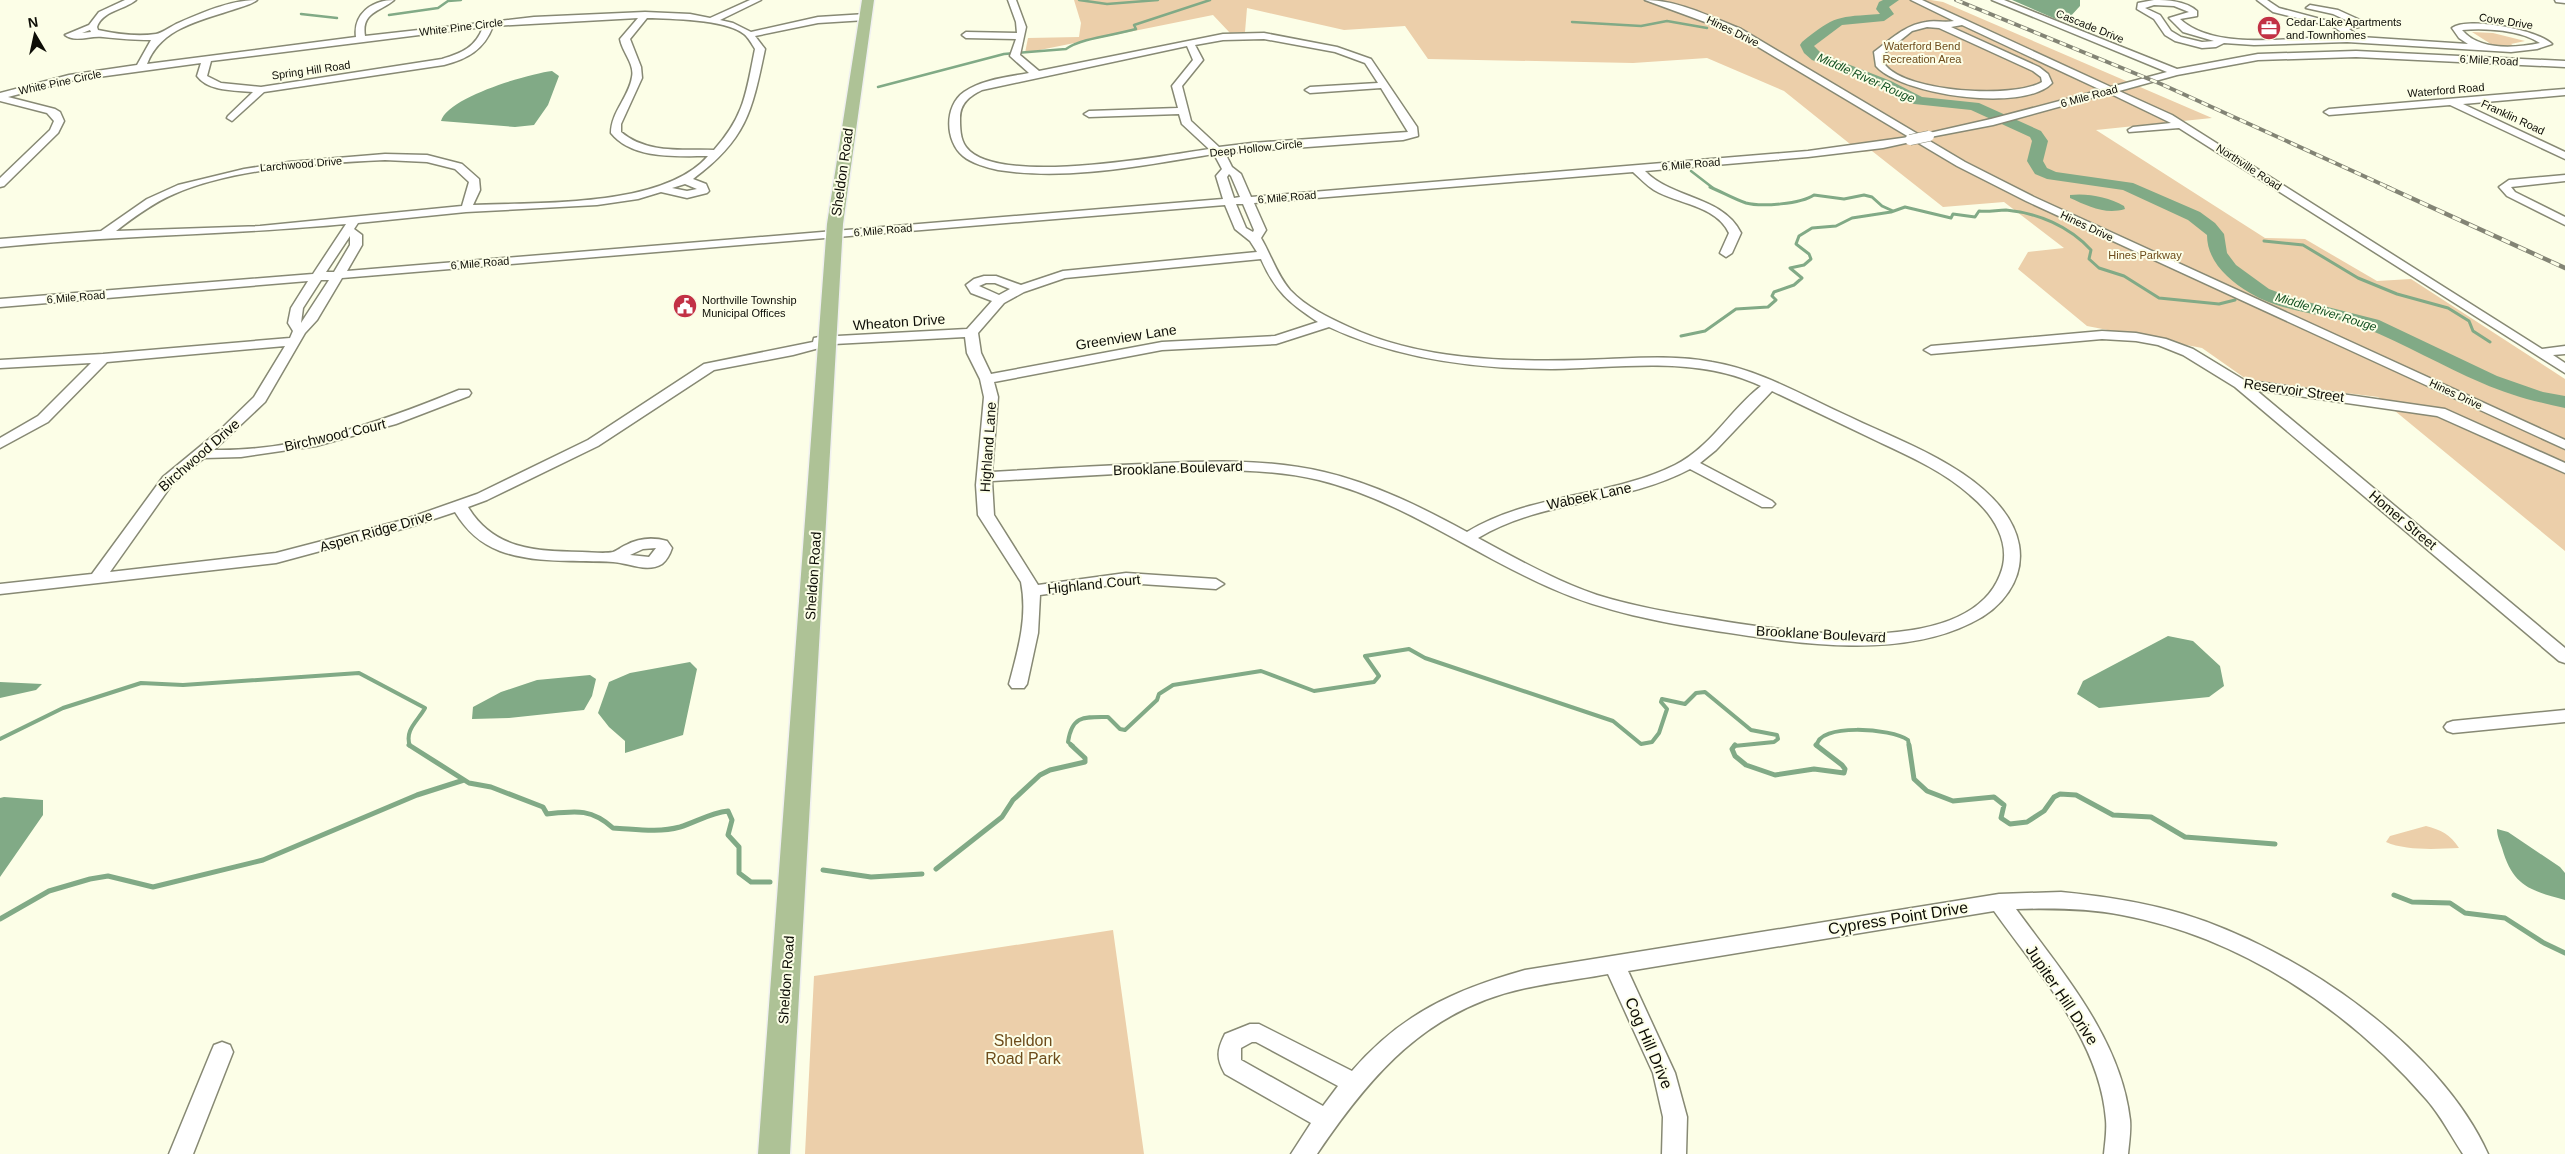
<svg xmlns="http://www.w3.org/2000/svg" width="2565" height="1154" viewBox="0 0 2565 1154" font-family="Arial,sans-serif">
	<rect width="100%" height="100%" fill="#fcfee7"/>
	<path fill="#eccfaa" d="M 1074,0 L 1931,0 L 1943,2 L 2212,118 L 2096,130 L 2265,238 L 2305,239 L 2377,281 L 2411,279 L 2565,379 L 2565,551 L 2378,397 L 2249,381 L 2202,348 L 2087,326 L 2018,269 L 2028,252 L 2064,248 L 2004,202 L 1943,207 L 1872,151 L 1860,152 L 1784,91 L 1707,58 L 1633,63 L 1428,59 L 1405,26 L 1344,30 L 1247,8 L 1245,32 L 1230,33 L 1213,15 L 1025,53 L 1028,38 L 1079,37 L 1081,23 Z
		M 2472,32 L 2493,33 L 2525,41 L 2511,44 L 2514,46 L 2494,46 Z
		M 2426,826 C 2441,830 2450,834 2459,848 C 2437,849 2406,851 2386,842 L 2390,836 Z
		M 1113,930 L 1144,1154 L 805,1154 L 814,976 Z"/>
	<path fill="#81aa86" d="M 2012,0 L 2080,0 L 2080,6 L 2069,18 L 2058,20 Z
		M 552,71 L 559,76 L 548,105 L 534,125 L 515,127 L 441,121 C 448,97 528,74 552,71 Z
		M 2070,195 C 2088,193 2108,197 2124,206 L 2125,209 C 2105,215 2088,206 2070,198 Z
		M 2168,636 L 2193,641 L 2220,666 L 2224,686 L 2209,697 L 2099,708 L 2077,694 L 2083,681 Z
		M 690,662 L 697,669 L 683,735 L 625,753 L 625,741 L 609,727 L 598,713 L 609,682 L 630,673 Z
		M 590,675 L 596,679 L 592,696 L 584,710 L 509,718 L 472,719 L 473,707 L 501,692 L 537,680 Z
		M 0,682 L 42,684 L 36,690 L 0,698 Z
		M 4,797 L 43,800 L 43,815 L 0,877 L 0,798 Z
		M 2497,829 L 2508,832 L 2560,867 L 2565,873 L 2565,900 C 2529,890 2513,886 2502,848 C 2500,842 2497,836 2497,829 Z"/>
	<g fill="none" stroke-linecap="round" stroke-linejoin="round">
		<path stroke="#81aa86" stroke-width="2.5" d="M 1079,0 L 1107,4 L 1158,0
			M 301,14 L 337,18
			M 389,15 L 438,8 L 448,1 L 461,0
			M 1572,22 L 1641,26 L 1667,21 L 1707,28
			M 878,87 L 1004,54 L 1066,49 C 1081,38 1116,35 1136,29 L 1134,25 L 1210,0
			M 1691,171 L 1713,188"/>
		<path stroke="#81aa86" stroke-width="3" d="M 1710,187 C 1722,192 1734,199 1746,203 C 1761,207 1801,204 1814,195 L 1844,199 L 1864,195 L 1872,197 L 1882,206 L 1893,211
			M 2264,241 L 2303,245 L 2358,278 L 2397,294 L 2448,308 L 2469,321 L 2473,331 L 2490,342
			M 1681,336 L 1705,331 L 1736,309 L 1768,307 L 1776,300 L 1772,296 L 1774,292 L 1794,285 L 1802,278 L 1790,268 L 1804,265 L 1811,259 L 1809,254 L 1796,244 L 1799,236 L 1812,228 L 1836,226 L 1852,218 L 1891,212 L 1905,207 L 1951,218 L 1953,214 L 1975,217 L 1979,211 C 1989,212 1997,210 2006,210 C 2038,213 2069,226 2091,250 L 2089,259 L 2099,268 L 2124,276 L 2159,298 L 2219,304 L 2235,300"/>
		<path stroke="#81aa86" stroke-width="4" d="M 0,739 L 63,708 L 141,683 L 183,685 L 359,673 L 425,708 C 418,721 404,730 410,746
			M 1073,746 L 1068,742 C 1072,715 1084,717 1108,717 L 1120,729 L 1125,730 L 1157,700 L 1159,694 L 1173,685 L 1261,671 L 1314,691 L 1374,682 L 1379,676 L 1365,656 L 1409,649 L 1425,658 L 1613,721 L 1641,744 L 1652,742 L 1659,733 L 1667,709 L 1661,702 L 1662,699 L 1685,704 L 1696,693 L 1705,692 L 1751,730 L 1777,735 L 1778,739 L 1774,742 L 1734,746
			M 1817,746 C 1817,723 1892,728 1908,740 L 1909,746"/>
		<path stroke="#81aa86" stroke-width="5" d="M 409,745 L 469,783 L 491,787 L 543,807 L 547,814 C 575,811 591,808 613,828 C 635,829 658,833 680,827 C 696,822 710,813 728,811 L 732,820 L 728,835 L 739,847 L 739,873 L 751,882 L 770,882
			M 1735,745 L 1732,749 L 1735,756 L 1746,765 L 1775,775 L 1814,769 L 1844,773 L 1845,769 L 1842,765 L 1816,745
			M 1909,745 L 1914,779 L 1927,791 L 1953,801 L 1994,797 L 2004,805 L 2001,818 L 2010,824 L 2027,822 L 2044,811 L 2054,797 L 2060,794 L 2076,795 L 2113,815 L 2151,817 L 2185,837 L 2275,844
			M 936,869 L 1002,817 L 1013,800 L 1040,775 L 1050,770 L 1085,762 L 1085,758 L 1071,745
			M 823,870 L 871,877 L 922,874
			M 2394,895 L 2412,902 L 2450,903 L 2465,913 L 2505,918 L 2544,943 L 2565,953
			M 0,919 L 49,891 L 90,879 L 108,876 L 153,887 L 263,860 L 417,795 L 464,780"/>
		<path fill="#81aa86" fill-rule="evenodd" d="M 1883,0 L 1899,0 L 1889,7 L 1894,14 L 1884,21 L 1842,25 L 1814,46 L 1822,54 L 1891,81 L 1922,97 L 1979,103 L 2041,131 L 2048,141 L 2043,161 L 2047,168 L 2056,172 L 2133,183 L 2200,212 L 2215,223 L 2224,234 L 2227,253 L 2236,265 L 2269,289 L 2296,299 L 2379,320 L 2497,376 L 2543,392 L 2565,396 L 2565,408 C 2536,402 2509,395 2482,383 C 2442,366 2405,344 2365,328 C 2328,313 2285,314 2250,293 C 2228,280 2207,261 2207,235 L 2188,220 L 2123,190 L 2047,179 L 2035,174 L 2027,161 L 2032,141 L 2030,137 L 1971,110 L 1914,104 L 1881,87 L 1812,60 L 1804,53 L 1800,45 L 1802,42 C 1835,15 1838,17 1880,14 L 1876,9 L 1879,2 Z"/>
		<g stroke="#878974" stroke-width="3">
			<path id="minor" d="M 125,0 L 136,0 C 124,10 102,11 97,27 L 98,30 C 117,34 136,37 156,34 C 162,33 170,27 176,24 C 201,13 230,0 257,0 C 251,5 240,7 232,10 C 199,21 161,28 147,64 L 356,37 C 353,14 372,0 394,0 C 380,12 361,12 365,36 L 534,17 L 645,12 L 690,14 L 710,18 L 750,0 L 761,0 L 720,20 L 733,23 L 751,32 L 818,17 L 866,14 L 870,17 L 866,20 L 818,23 L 755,36 L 765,49 C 752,111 747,139 693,179 L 706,184 L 709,191 L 707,193 L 687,198 L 661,192 L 638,199 L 597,205 L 466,212 L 358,223 L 354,229 L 362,235 L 362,245 L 347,271 L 1223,199 L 1216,176 L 1222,169 L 1214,154 C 1144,165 1069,181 998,170 C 988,168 971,163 963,156 C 945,141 944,106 964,92 C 983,79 1008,77 1029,73 L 1010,56 L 1016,39 L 966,38 L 962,35 L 966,32 L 1017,33 L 1016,22 L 1008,0 L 1016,0 L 1026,27 L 1020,55 L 1039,71 L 1223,34 L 1264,33 L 1337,47 L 1371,59 L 1417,127 L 1418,136 L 1403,140 L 1225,153 L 1232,167 L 1241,174 L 1251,197 L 1808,151 L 1909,137 L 1735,33 L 1645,0 C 1678,0 1711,17 1741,29 L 1965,162 L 2034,197 L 2565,440 L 2565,449 L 2026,201 L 1957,166 L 1915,141 L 1883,148 L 1808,157 L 1645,171 C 1672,199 1723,196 1741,233 L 1732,253 L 1726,257 L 1720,253 L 1729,233 C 1716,205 1677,204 1654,190 C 1646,185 1640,178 1633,172 L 1254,203 L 1266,230 L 1261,238 C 1271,255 1277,275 1290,290 C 1306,307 1329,318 1349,327 C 1420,360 1506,362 1583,360 C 1626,359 1670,354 1712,362 C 1761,370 1805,397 1850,417 C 1883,433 1918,446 1949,465 C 1978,482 2013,510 2019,545 C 2025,580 2001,609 1971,623 C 1897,660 1795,643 1716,631 C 1660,622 1605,612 1553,589 C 1474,555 1404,501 1319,480 C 1264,467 1206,470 1151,472 C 1098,475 1045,478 992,481 L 994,515 L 1038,585 L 1126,573 L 1216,579 L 1224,584 L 1216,589 L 1126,583 L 1040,595 L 1038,633 L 1027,684 L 1024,688 L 1012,688 L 1009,684 C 1018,650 1028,617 1021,582 L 978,515 L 976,485 L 984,397 L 980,379 L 967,353 L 965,337 L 834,344 L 793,355 L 714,370 L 598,446 L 487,500 L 468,507 C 494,550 536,551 582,552 C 591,552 604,554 613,552 C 617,551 621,547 626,545 C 639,538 653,537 667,541 L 672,548 C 670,554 667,560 662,564 C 647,573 629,563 613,562 C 575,560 536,564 500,551 C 479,543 466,530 455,512 L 413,526 L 276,563 L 0,594 L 0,584 L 92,574 L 163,477 L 220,430 L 254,397 L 285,346 L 107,362 L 48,422 L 0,448 L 0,438 L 38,416 L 91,363 L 0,368 L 0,360 L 103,354 L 290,338 L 293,331 L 288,323 L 291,308 L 308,281 L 0,307 L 0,299 L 313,274 L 346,224 C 231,235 115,235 0,247 L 0,239 L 101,231 L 147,199 L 178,185 L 244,169 L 289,162 L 385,154 L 427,155 L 462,164 L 479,179 L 480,190 L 473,205 C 538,202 663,208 708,156 C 677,156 633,160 611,133 C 611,112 629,97 632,77 C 635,64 622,52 620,39 L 638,18 L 493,26 C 484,50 467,59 444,65 L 264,92 L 232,121 L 227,118 L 228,116 L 253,92 C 235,90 209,92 197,76 L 201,63 L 69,81 L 8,97 L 55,109 L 60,112 L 64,121 L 58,133 L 4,186 L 0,187 L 0,178 L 50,130 L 54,121 L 47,113 L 0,101 L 0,93 L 69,75 L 137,65 L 151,40 C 132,40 122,39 103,37 C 91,35 75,43 65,35 L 89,25 L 99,12 ZM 647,18 C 671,19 725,19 744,34 C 748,37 752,44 755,49 C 746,93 745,115 714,150 C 682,149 647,154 621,132 L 621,124 L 642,78 L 641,67 L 630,39 ZM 483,27 C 476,47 462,53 442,59 L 261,87 L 221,83 L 207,76 L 211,61 ZM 90,30 L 91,32 L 82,33 ZM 1264,39 L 1335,52 L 1365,63 L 1378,83 L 1310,87 L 1305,90 L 1310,93 L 1381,88 L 1408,132 L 1252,143 L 1219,147 L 1191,121 L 1182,86 L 1203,60 L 1195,45 L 1223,40 ZM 1187,46 L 1193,60 L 1172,86 L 1178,108 L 1089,111 L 1084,114 L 1089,117 L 1179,114 L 1182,124 L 1209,149 C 1162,156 996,187 966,147 C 960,139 960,127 960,118 C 960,103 970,96 982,90 ZM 385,160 L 427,162 L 455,169 L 469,182 L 462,206 L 260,226 L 116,231 C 134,217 153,203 174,194 C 234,168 320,163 385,160 ZM 1229,174 L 1231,176 L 1240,197 L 1234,198 L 1227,177 ZM 685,184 L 697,189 L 687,191 L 672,188 ZM 1236,204 L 1243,204 L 1254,230 L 1253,232 L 1246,228 ZM 1225,205 L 1235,229 L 1250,241 L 1257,252 L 1063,271 L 1021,285 L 996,276 L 984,276 L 974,279 L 966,285 L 971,293 L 992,301 L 967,329 L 819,337 L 814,338 L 813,342 L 704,364 L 588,440 L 477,494 L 403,520 L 276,553 L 110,572 L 173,483 L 204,458 L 241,457 L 316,446 L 396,424 L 469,396 L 471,393 L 469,390 L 459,390 C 384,421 296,452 214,450 L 265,402 L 305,333 L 317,320 L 342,278 ZM 350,236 L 350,245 L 334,272 L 326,272 ZM 1261,259 C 1275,291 1289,303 1318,322 L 1275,336 L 1162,342 L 991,374 L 981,353 L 978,333 L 1004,303 L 1024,292 L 1065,278 ZM 321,280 L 329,280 L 301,323 L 303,308 ZM 986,283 L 995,283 L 1010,289 L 999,295 L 979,286 ZM 1329,327 C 1397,359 1476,369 1551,369 C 1621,368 1696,355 1761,386 C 1730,410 1711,447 1675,465 C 1608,498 1531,493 1467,532 C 1421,507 1375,484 1324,472 C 1265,458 1204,461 1143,464 C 1093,466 1043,469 992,472 L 998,397 L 994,382 L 1162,350 L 1276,344 ZM 1772,391 C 1808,408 1843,425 1879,442 C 1911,457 1943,471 1970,495 C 1993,514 2013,544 2000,575 C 1967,659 1792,632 1722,621 C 1681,614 1638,608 1597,595 C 1556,581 1517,559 1478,538 C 1543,499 1622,505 1690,469 L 1762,507 L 1772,507 L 1775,504 L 1772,501 L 1700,463 L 1716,450 ZM 656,548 L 649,557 L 630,555 L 643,549 Z
				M 1911,0 L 1922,0 L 2111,87 L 2167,72 L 1992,0 L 2004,0 L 2177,69 L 2258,54 L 2356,51 L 2565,61 L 2565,67 L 2356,57 L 2258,60 L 2177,75 L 2119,91 L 2172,115 L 2542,349 L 2565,346 L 2565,354 L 2553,355 L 2565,363 L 2565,373 L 2179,128 L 2129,132 L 2128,130 L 2133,127 L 2171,123 L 2109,93 L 1993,125 L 1925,138 L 1925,134 L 1991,119 L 2101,90 L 1962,25 L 1951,27 L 2039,67 L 2048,74 L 2052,83 C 2024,113 1901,95 1876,66 L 1874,52 C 1890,40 1905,25 1926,22 C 1935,20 1944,23 1954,21 ZM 1927,27 L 1939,28 L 2033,71 L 2041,77 L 2042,82 C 2013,99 1908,92 1886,66 C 1883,63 1883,58 1882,55 L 1912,31 Z
				M 2154,0 C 2168,0 2186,1 2197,11 L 2197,16 L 2180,19 C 2217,53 2300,36 2347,36 L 2334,27 L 2273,12 L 2257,0 L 2267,0 L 2279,8 L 2343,25 L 2352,23 L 2333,14 L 2306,8 L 2310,5 L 2338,10 L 2360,20 L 2359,27 L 2349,29 L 2360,37 L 2468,44 L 2459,38 L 2452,28 C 2467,16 2539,30 2552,44 L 2537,49 L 2511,52 L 2347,42 L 2254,45 L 2224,43 L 2216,47 L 2202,48 L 2175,41 L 2165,35 L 2154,19 L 2137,9 L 2138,3 ZM 2154,5 L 2174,6 L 2189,12 L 2169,18 L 2183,32 L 2214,41 L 2202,42 L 2181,37 L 2171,31 L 2160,15 L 2145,8 ZM 2462,30 C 2486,28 2520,30 2540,43 C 2516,48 2479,51 2462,30 Z
				M 2555,0 L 2565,0 L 2565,3 L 2556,2 Z
				M 2565,89 L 2565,95 L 2463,104 L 2565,152 L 2565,159 L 2450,105 L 2329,115 L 2324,112 L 2329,109 Z
				M 2565,175 L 2565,181 L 2511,187 L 2515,192 L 2565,217 L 2565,225 L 2507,196 L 2499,187 L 2509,180 Z
				M 2102,331 L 2136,333 L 2166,339 L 2193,349 L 2244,380 L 2445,409 L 2565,463 L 2565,473 L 2437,416 L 2256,390 L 2565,648 L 2565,663 L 2559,661 L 2235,387 L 2183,355 L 2158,345 L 2136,341 L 2102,339 L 1931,354 L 1924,350 L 1931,346 Z
				M 2565,710 L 2565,722 L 2453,733 L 2447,731 L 2444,727 L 2447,723 L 2453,721 Z
				M 2061,892 C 2102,896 2143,902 2183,914 C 2295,948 2439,1045 2488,1154 L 2463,1154 C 2451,1136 2441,1116 2427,1100 C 2349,1010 2241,937 2122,915 C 2087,908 2051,908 2016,909 C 2062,972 2121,1039 2130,1120 C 2131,1131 2129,1143 2128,1154 L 2104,1154 C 2105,1143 2107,1131 2106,1120 C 2100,1040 2038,973 1994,911 L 1628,971 L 1675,1073 L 1687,1117 L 1686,1154 L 1662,1154 L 1663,1117 L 1653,1073 L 1608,974 C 1581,979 1553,982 1526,988 C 1427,1009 1371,1074 1317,1154 L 1291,1154 L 1311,1123 L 1225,1074 C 1216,1058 1217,1050 1225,1034 L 1250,1024 L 1259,1024 L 1352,1071 C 1401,1014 1454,990 1525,970 L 1999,894 ZM 1252,1042 L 1256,1042 L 1338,1086 L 1323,1106 L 1241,1060 L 1241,1048 Z
				M 222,1042 L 230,1045 L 233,1052 L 193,1154 L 169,1154 L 211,1052 L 214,1045 Z"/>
		</g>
		<g stroke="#f0f0f0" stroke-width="3">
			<path id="major" d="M 862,0 L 874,0 L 843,224 L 790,1154 L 758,1154 L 827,224 Z"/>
		</g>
		<use href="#minor" fill="#fff" fill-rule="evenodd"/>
		<use href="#major" fill="#aec296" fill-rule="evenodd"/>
		<g stroke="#838475" stroke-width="4">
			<path id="rail-far1" d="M 1956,0 L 2161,84 L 2390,188"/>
		</g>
		<g stroke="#838475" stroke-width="4.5">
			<path id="rail" d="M 2387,187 L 2565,268"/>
		</g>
		<use href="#rail-far1" stroke="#fcfee7" stroke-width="2.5" stroke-dasharray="7" stroke-linecap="butt"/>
		<use href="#rail" stroke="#fcfee7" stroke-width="3" stroke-dasharray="9" stroke-linecap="butt"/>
		<g stroke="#878974" stroke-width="11" stroke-linecap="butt">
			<path id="minor-bridge" d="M 1910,140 L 1929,136"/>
		</g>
		<use href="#minor-bridge" stroke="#fff" stroke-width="10"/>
	</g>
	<defs>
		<g id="office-disc" transform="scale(1.25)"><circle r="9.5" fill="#c23145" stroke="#fcfee7"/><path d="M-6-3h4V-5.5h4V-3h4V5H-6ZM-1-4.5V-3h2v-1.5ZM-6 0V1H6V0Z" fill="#fff"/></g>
		<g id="civic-disc" transform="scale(1.25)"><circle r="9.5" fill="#c23145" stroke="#fcfee7"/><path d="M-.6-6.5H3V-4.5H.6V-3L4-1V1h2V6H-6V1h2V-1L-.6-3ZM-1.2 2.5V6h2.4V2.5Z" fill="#fff"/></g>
	</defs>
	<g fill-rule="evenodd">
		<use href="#office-disc" x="2269" y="28"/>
		<use href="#civic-disc" x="685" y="306"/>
	</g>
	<g text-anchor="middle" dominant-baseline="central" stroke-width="4" stroke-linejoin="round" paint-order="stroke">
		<g font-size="11" fill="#0d0d06" stroke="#fcfee7">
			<text transform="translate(2506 21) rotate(9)">Cove Drive</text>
			<text transform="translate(2090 26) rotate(22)">Cascade Drive</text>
			<text transform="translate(461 27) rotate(-7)">White Pine Circle</text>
			<text transform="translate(1733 31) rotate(26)">Hines Drive</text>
			<text transform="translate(2489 60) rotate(3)">6 Mile Road</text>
			<text transform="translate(311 70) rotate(-8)">Spring Hill Road</text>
			<text transform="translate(60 82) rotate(-12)">White Pine Circle</text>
			<text transform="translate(2446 90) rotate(-5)">Waterford Road</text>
			<text transform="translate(2089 96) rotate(-15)">6 Mile Road</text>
			<text transform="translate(2513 117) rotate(25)">Franklin Road</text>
			<text transform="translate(1256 148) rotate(-6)">Deep Hollow Circle</text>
			<text transform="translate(301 164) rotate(-5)">Larchwood Drive</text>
			<text transform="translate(1691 164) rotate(-5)">6 Mile Road</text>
			<text transform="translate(2249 167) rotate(33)">Northville Road</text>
			<text transform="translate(1287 197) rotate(-5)">6 Mile Road</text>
			<text transform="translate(2087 226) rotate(25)">Hines Drive</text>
			<text transform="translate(883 230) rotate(-5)">6 Mile Road</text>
			<text transform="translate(480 263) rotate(-5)">6 Mile Road</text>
			<text transform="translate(76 297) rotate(-5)">6 Mile Road</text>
			<text transform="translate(2456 394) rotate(25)">Hines Drive</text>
		</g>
		<g font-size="11" fill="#0d0d06" stroke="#fcfee7" text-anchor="start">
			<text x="2286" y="22">Cedar Lake Apartments<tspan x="2286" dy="13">and Townhomes</tspan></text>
			<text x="702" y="300">Northville Township<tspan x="702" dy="13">Municipal Offices</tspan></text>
		</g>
		<g font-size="11" fill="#6d4c1b" stroke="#fcfee7">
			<text x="1922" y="46">Waterford Bend<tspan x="1922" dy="13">Recreation Area</tspan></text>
			<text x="2145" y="255">Hines Parkway</text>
		</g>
		<g font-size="12" font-style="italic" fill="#125021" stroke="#fcfee7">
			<text transform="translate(1866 78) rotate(24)">Middle River Rouge</text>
			<text transform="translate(2326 312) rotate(17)">Middle River Rouge</text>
		</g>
		<g font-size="14" fill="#0d0d06" stroke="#fcfee7">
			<text transform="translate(842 172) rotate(-82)">Sheldon Road</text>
			<text transform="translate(899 322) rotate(-4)">Wheaton Drive</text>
			<text transform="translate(1126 337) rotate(-9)">Greenview Lane</text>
			<text transform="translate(2294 390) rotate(8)">Reservoir Street</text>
			<text transform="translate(335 435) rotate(-13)">Birchwood Court</text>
			<text transform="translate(988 447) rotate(-86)">Highland Lane</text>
			<text transform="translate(199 455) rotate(-41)">Birchwood Drive</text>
			<text transform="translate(1178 468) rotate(-2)">Brooklane Boulevard</text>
			<text transform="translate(1589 496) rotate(-12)">Wabeek Lane</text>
			<text transform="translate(2403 520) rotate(40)">Homer Street</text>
			<text transform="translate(376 531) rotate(-16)">Aspen Ridge Drive</text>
			<text transform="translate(813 576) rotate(-86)">Sheldon Road</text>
			<text transform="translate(1094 584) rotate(-6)">Highland Court</text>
			<text transform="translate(1821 634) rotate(3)">Brooklane Boulevard</text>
			<text transform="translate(786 980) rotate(-86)">Sheldon Road</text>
		</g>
		<g font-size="16" fill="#0d0d06" stroke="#fcfee7">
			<text transform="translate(1898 918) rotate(-9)">Cypress Point Drive</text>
			<text transform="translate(2062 995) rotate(56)">Jupiter Hill Drive</text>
			<text transform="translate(1649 1043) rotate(67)">Cog Hill Drive</text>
		</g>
		<g font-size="16" fill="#6d4c1b" stroke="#fcfee7">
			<text x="1023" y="1040">Sheldon<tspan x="1023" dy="18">Road Park</tspan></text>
		</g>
	</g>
	<g transform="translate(35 35) rotate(351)" stroke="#fcfee7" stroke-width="4" paint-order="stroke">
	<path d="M0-4L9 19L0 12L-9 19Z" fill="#0d0d06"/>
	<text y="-8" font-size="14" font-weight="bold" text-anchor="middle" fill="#0d0d06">N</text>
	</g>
</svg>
